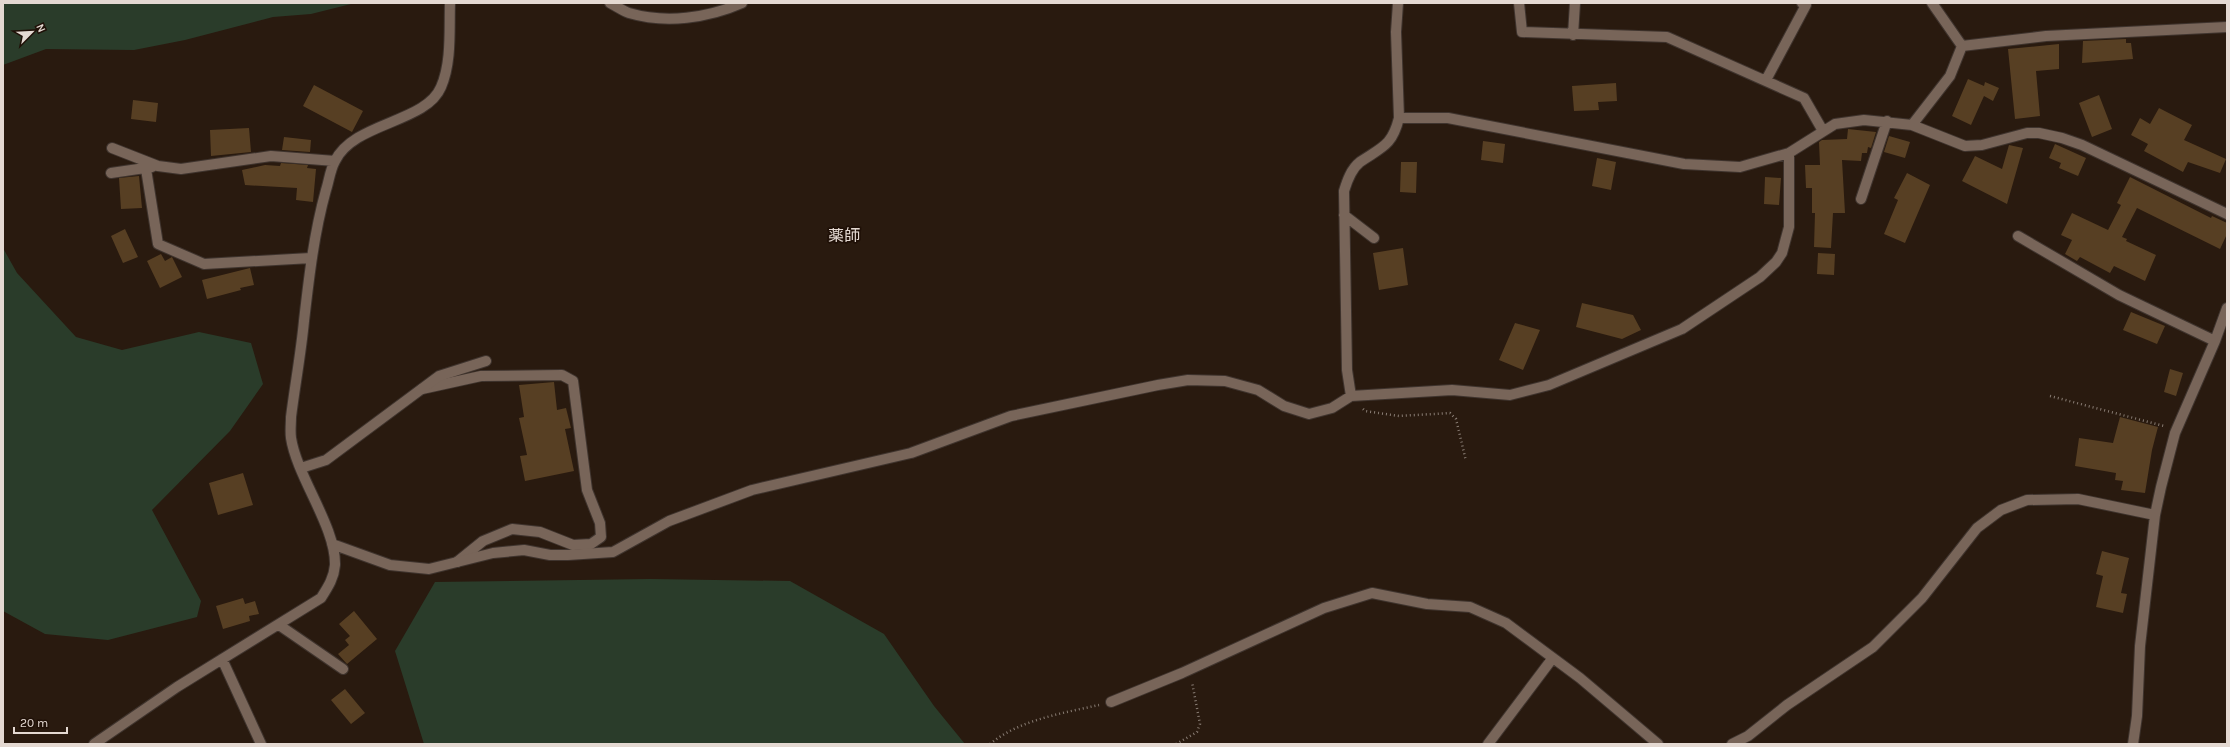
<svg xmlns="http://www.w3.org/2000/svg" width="2230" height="747" viewBox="0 0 2230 747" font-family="Karla,'Noto Sans JP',sans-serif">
	<rect width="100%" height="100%" fill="#291a0f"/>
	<path fill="#2a3c2a" d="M 3,3 L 355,3 L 311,14 L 273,17 L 185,40 L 134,50 L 46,49 L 3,65 Z
		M 3,248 L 17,273 L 76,337 L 122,350 L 199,332 L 251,343 L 263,384 L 230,431 L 152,510 L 201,601 L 197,617 L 108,640 L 45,634 L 3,611 Z
		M 650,579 L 790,581 L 884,634 L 934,706 L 965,744 L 424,744 L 395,651 L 435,582 Z"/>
	<path fill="#573f23" d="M 2126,39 L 2126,43 L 2131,43 L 2133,59 L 2082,63 L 2083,41 Z
		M 2059,44 L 2059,69 L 2036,71 L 2040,116 L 2015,119 L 2008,49 Z
		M 1968,79 L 1984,86 L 1985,82 L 1999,88 L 1993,101 L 1984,96 L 1971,125 L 1952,116 Z
		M 1616,83 L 1617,101 L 1598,102 L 1599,110 L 1574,111 L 1572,86 Z
		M 314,85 L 363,111 L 352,132 L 303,106 Z
		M 2099,95 L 2112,129 L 2092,137 L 2079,103 Z
		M 133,100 L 158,103 L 156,122 L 131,119 Z
		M 2159,108 L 2192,125 L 2184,140 L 2226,159 L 2220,173 L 2188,162 L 2183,172 L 2144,151 L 2148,144 L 2131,135 L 2140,118 L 2150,124 Z
		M 249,128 L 251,152 L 211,156 L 210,130 Z
		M 1848,129 L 1876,132 L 1871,148 L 1868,147 L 1867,153 L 1862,153 L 1861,161 L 1842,160 L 1845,213 L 1833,213 L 1831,248 L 1814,247 L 1815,213 L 1812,213 L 1812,188 L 1806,188 L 1805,165 L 1820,165 L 1819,142 L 1822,140 L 1847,139 Z
		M 1889,136 L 1910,142 L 1905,158 L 1884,152 Z
		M 284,137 L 311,140 L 310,152 L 282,150 Z
		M 1483,141 L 1505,144 L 1503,163 L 1481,160 Z
		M 2055,144 L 2086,158 L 2078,176 L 2059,168 L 2061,163 L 2049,158 Z
		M 2009,145 L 2023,148 L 2007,204 L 1962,181 L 1975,156 L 2002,169 Z
		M 1597,158 L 1616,162 L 1611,190 L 1592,186 Z
		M 1401,162 L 1417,162 L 1416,193 L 1400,192 Z
		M 281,163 L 308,165 L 307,168 L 316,169 L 313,202 L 296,200 L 297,188 L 245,185 L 242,170 L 265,165 L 280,166 Z
		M 1907,173 L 1930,185 L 1905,243 L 1884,234 L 1898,200 L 1894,198 Z
		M 139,176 L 142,208 L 121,209 L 119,178 Z
		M 1765,177 L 1781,178 L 1779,205 L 1764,204 Z
		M 2130,177 L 2211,218 L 2212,216 L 2227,223 L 2227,234 L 2220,249 L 2137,208 L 2122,237 L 2127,239 L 2126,241 L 2156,255 L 2145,281 L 2114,266 L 2110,273 L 2080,257 L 2077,261 L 2065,254 L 2072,240 L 2061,235 L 2072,213 L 2108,230 L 2121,205 L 2117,203 Z
		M 125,229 L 138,257 L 123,263 L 111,236 Z
		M 1403,248 L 1408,285 L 1379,290 L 1373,253 Z
		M 1818,253 L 1835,254 L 1834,275 L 1817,274 Z
		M 161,254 L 165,261 L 172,257 L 182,277 L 160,288 L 147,261 Z
		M 250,268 L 254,285 L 240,288 L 241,290 L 207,299 L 202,280 Z
		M 1582,303 L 1633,315 L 1641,330 L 1622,339 L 1576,327 Z
		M 2131,312 L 2165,326 L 2157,344 L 2123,330 Z
		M 1515,323 L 1540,330 L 1523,370 L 1499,360 Z
		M 2170,369 L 2183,373 L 2176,396 L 2164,392 Z
		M 554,382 L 557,410 L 566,408 L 571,428 L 565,429 L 574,471 L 525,481 L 520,456 L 527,455 L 519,418 L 524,417 L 519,385 Z
		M 2120,417 L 2158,427 L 2152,450 L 2145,493 L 2121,490 L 2123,481 L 2115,480 L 2116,473 L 2075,466 L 2079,438 L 2113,443 Z
		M 243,473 L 253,505 L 218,515 L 209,483 Z
		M 2102,551 L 2129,558 L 2121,593 L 2127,594 L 2123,613 L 2096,607 L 2103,576 L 2096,574 Z
		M 243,598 L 245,604 L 255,601 L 259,614 L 249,616 L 250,621 L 223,629 L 216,606 Z
		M 354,611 L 377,639 L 347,664 L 338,654 L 349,645 L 345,640 L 350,636 L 339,624 Z
		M 345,689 L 365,713 L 351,724 L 331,700 Z"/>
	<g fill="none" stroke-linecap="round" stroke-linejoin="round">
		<g stroke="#3f342e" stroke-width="12">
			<path id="lane" d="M 422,389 L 481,376 L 562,375 L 573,381 L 587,490 L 600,523 L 601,537 L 591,544 L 573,545 L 540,532 L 512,529 L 483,541 L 457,562"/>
		</g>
		<g stroke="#3f342e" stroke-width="12">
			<path id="street" d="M 610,3 C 616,6 623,11 629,13 C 666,24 708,18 742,3
				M 1398,3 L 1396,32 L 1399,118 L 1448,118 L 1684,164 L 1740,167 L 1789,153 L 1835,124 L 1864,120 L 1912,125 L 1965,146 L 1982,145 L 2027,133 L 2039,133 L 2062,138 L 2082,145 L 2227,214
				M 1519,3 L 1522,32 L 1667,37 L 1804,98 L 1823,131
				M 1932,3 L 1962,46
				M 1573,35 L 1575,3
				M 1766,80 L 1806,5 L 1802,3
				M 1399,118 C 1392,146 1382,147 1360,162 C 1351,169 1347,181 1344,191 L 1347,370 L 1351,396 L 1452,390 L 1510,395 L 1549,385 L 1682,329 L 1760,277 L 1776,262 L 1782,253 L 1789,227 L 1789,153
				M 1912,125 L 1950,76 L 1962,46 L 2046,36 L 2227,27
				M 112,148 L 158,166 L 181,169 L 271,156 L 335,161
				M 146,169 L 158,244 L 204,264 L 311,258
				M 111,173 L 152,167
				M 1861,199 L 1887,121
				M 1344,215 L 1374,238
				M 2018,236 L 2119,295 L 2215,341
				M 301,468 L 326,460 L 439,376 L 486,361
				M 332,544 L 390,565 L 429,569 L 493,553 L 524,550 L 550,555 L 568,555 L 613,552 L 669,521 L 752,490 L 911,453 L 1011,416 L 1158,385 L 1188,380 L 1225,381 L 1258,390 L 1284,406 L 1309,414 L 1332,408 L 1351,396
				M 279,625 L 343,669
				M 222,659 L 261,744
				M 1111,702 L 1182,673 L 1324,608 L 1372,593 L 1427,604 L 1470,607 L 1506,623 L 1580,678 L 1658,744
				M 94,744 L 177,687 L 321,598 C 328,587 334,578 335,565 C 336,527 297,477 291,438 C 290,431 291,424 291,417 C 295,385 301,353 304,321 C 309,277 314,233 326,190 C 329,181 330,170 335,161 C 354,122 426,123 441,87 C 452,62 449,29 450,3
				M 1488,744 L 1552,659
				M 1732,744 L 1748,736 L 1787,705 L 1873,647 L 1922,598 L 1977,528 L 2001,510 L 2027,500 L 2078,499 L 2155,515
				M 2133,744 L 2137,716 L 2140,646 L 2155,515 L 2161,487 L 2175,433 L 2215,341 L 2227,308"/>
		</g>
		<path stroke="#887c73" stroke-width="2.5" stroke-dasharray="1 3" stroke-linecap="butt" d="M 2050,396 L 2164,426
			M 1363,409 L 1365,411 L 1399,416 L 1450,413 L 1456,419 L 1466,461
			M 990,744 C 1019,720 1063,713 1099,705
			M 1176,744 L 1197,732 L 1200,724 L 1192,682"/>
		<use href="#lane" stroke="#786559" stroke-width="10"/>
		<use href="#street" stroke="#786559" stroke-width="10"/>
	</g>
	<g text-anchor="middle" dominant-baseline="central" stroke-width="3.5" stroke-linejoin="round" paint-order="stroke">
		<g font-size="16" fill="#e4d9d2" stroke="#1f1007">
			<text x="844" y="235">薬師</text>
		</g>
	</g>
	<rect width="2230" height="747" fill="none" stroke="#e4d9d2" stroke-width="8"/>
	<g transform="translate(32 32) rotate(66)" stroke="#1f1007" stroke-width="3" paint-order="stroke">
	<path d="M0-3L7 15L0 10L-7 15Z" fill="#e4d9d2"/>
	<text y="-6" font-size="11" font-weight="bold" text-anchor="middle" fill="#e4d9d2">N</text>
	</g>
	<path d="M14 727v6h53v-6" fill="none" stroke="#e4d9d2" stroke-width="2"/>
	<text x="20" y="727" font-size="12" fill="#e4d9d2" stroke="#1f1007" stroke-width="3" paint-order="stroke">20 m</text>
</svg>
